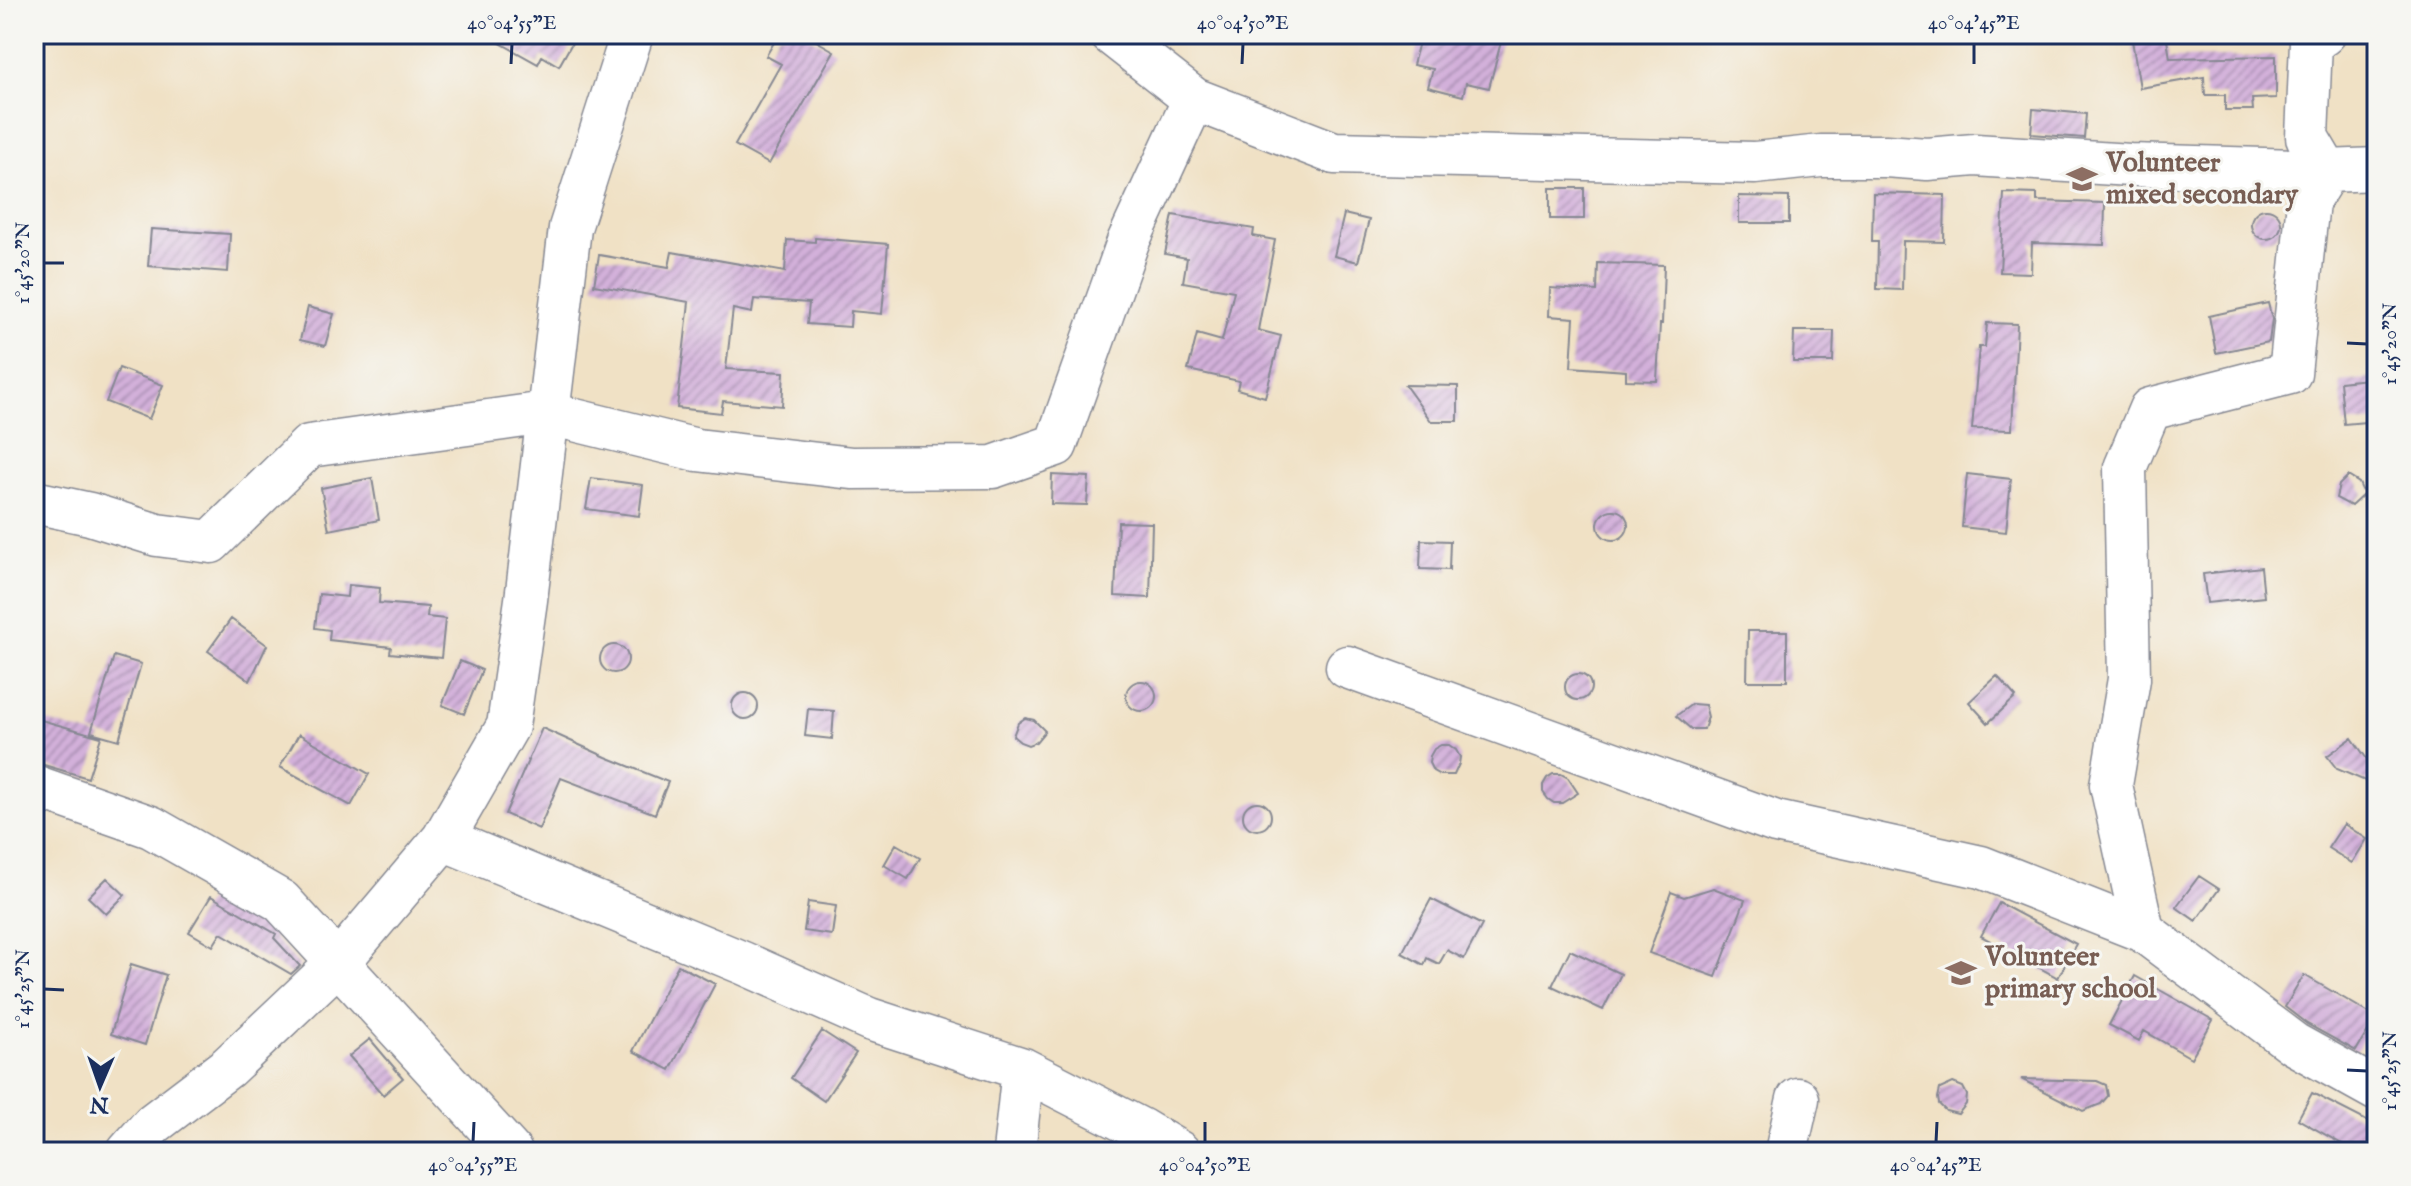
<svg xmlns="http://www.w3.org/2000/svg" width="2411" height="1186" viewBox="0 0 2411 1186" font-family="'IM FELL English',serif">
	<defs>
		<pattern id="building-hatch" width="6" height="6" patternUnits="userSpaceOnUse" patternTransform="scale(2)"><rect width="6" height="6" fill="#d3b0da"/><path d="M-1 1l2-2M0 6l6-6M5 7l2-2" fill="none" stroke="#aa90b4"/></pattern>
	</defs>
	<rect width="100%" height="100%" fill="#f6f6f2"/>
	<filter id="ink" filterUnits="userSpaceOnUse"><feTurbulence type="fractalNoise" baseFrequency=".0125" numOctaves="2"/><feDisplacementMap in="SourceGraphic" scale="16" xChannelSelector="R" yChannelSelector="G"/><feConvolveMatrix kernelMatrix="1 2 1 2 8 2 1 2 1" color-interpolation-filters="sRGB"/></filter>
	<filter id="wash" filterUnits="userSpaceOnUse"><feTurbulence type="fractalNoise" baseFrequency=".006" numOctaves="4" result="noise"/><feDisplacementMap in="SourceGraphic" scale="32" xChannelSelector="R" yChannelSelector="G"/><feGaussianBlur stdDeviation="1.8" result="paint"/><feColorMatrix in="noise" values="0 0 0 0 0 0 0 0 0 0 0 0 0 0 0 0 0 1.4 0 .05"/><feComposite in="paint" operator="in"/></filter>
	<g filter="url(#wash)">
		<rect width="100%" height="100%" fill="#f0e1c5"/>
		<g id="blocks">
			<path fill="url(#building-hatch)" d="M 484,34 L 577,34 L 559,66 L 542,56 L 538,64 Z
				M 779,34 L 804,34 L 834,51 L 769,164 L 735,145 L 781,64 L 766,56 Z
				M 1421,34 L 1503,34 L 1489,88 L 1466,83 L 1463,96 L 1428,87 L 1433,69 L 1413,65 Z
				M 2131,34 L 2166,34 L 2170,58 L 2276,56 L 2276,98 L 2252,99 L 2253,110 L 2225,110 L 2225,95 L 2205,95 L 2204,77 L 2140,88 Z
				M 2033,109 L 2086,114 L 2084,138 L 2031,134 Z
				M 1550,188 L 1584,188 L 1584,219 L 1550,219 Z
				M 1873,193 L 1945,195 L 1944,242 L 1903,241 L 1902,290 L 1877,289 L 1878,241 L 1872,241 Z
				M 2004,193 L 2037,194 L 2037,201 L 2105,203 L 2104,245 L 2032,243 L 2031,273 L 2000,272 Z
				M 1739,196 L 1789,197 L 1789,223 L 1739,223 Z
				M2251 224a15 15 0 1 1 30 0a15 15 0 1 1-30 0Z
				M 1344,214 L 1369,220 L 1358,262 L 1334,256 Z
				M 1173,215 L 1254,229 L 1253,236 L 1275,240 L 1258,330 L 1281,336 L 1265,397 L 1237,389 L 1239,381 L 1188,370 L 1197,334 L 1222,341 L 1234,291 L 1183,282 L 1187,258 L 1165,254 Z
				M 151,229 L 230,234 L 228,272 L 148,266 Z
				M 815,238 L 888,244 L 882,314 L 851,311 L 850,327 L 807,324 L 809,303 L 754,299 L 752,313 L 733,309 L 726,369 L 784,372 L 782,406 L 723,401 L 721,413 L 677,408 L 689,302 L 594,285 L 599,255 L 669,267 L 672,252 L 785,272 L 787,240 L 815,242 Z
				M 1598,263 L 1664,265 L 1662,324 L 1660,324 L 1657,381 L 1626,380 L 1626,371 L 1571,367 L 1574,318 L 1549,316 L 1550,288 L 1597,291 Z
				M 2268,303 L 2272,319 L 2269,342 L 2216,353 L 2209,316 Z
				M 308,307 L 334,314 L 325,346 L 300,340 Z
				M 1987,323 L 2017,324 L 2012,430 L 1972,429 L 1979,347 L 1985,347 Z
				M 1794,331 L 1834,331 L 1833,362 L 1793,362 Z
				M 119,368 L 163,385 L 149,419 L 106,402 Z
				M 2377,378 L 2377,421 L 2344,424 L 2340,382 Z
				M 1405,385 L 1458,386 L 1458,421 L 1431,421 Z
				M 1967,474 L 2011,479 L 2006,532 L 1962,527 Z
				M 1052,475 L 1089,477 L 1087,505 L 1051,504 Z
				M 2348,476 L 2359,483 L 2364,494 L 2351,506 L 2336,498 L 2339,485 Z
				M 372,478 L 379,520 L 329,530 L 321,488 Z
				M 591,478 L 643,485 L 639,516 L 586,509 Z
				M1598 525a15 15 0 1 1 30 0a15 15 0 1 1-30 0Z
				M 1118,522 L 1152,523 L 1150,598 L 1115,596 Z
				M 1421,540 L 1450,541 L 1449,570 L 1420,569 Z
				M 2261,567 L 2264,597 L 2207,603 L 2203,574 Z
				M 348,585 L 380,588 L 379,603 L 428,607 L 427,617 L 445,619 L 441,658 L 390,653 L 391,647 L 329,640 L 330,630 L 315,628 L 319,594 L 347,597 Z
				M 231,619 L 267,645 L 250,681 L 208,651 Z
				M 1748,631 L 1787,631 L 1787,681 L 1747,681 Z
				M600 659a14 14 0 1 1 28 0a14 14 0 1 1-28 0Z
				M 114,656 L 141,664 L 119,740 L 91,732 Z
				M 460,661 L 482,670 L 464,714 L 442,705 Z
				M1565 687a13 13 0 1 1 26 0a13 13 0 1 1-26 0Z
				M 1997,676 L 2016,697 L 1988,723 L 1969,702 Z
				M1126 696a15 15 0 1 1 30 0a15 15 0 1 1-30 0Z
				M732 706a13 13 0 1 1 26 0a13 13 0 1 1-26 0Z
				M 1692,704 L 1705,705 L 1708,717 L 1704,729 L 1691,729 L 1676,716 Z
				M 808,709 L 834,711 L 832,739 L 805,736 Z
				M 34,718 L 101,737 L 88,778 L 34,762 Z
				M 1025,718 L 1034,720 L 1045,731 L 1036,742 L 1028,745 L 1020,742 L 1013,736 L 1018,723 Z
				M 542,728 L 606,757 L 668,782 L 655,814 L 561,778 L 539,829 L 505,814 Z
				M 299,734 L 369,774 L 351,806 L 280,767 Z
				M 2352,738 L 2377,773 L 2377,786 L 2337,769 L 2327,756 Z
				M 1441,745 L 1449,745 L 1456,750 L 1460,757 L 1459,764 L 1454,775 L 1440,775 L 1433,771 L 1429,763 L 1430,756 L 1434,749 Z
				M 1553,774 L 1561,774 L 1568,778 L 1578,793 L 1562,803 L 1554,803 L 1548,799 L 1543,792 L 1543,785 L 1547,778 Z
				M1243 816a14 14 0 1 1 28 0a14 14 0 1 1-28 0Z
				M 2344,824 L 2367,839 L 2352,863 L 2328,848 Z
				M 896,844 L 920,858 L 908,879 L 884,865 Z
				M 2199,876 L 2219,889 L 2196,921 L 2176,907 Z
				M 107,878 L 125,895 L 106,914 L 88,897 Z
				M 1713,888 L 1745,900 L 1716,977 L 1649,953 L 1671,892 L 1684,897 Z
				M 211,896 L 276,934 L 274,938 L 300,966 L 291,974 L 221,933 L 213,946 L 189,932 Z
				M 1431,899 L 1482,925 L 1464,959 L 1447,950 L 1439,964 L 1427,958 L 1424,965 L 1402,953 Z
				M 808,902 L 836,906 L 832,935 L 804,931 Z
				M 1999,903 L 2076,944 L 2058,978 L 1981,936 Z
				M 1570,950 L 1621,974 L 1603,1010 L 1552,986 Z
				M 131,964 L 166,975 L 145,1045 L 111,1034 Z
				M 678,965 L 715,984 L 670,1070 L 633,1051 Z
				M 2304,975 L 2376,1017 L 2356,1051 L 2307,1024 L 2285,1007 Z
				M 2135,976 L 2213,1020 L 2191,1058 L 2144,1031 L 2139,1041 L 2109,1025 Z
				M 822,1031 L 856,1053 L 824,1101 L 791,1078 Z
				M 370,1039 L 403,1078 L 383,1095 L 349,1056 Z
				M 2021,1079 L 2097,1081 L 2106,1085 L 2108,1096 L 2101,1104 L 2083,1111 Z
				M 1953,1083 L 1963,1087 L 1967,1095 L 1966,1104 L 1958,1114 L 1946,1111 L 1939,1104 L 1938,1098 L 1940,1089 Z
				M 2312,1093 L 2377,1126 L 2377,1152 L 2356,1152 L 2298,1119 Z"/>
		</g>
	</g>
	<g filter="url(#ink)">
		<use href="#blocks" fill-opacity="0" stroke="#868892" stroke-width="2"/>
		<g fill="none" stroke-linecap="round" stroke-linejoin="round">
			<g stroke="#868892" stroke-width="45">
				<path id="minor" d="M 1111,34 L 1194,99
					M 34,502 L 90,514 L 157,535 L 211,542 L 309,446 L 546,413 L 697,450 L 852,468 L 993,467 L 1056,445 L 1128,242 L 1194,99 L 1334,153 L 1755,163 L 1821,156 L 1885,156 L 1927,159 L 1975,155 L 2130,165 L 2327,171 L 2377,169
					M 1347,667 L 1776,822 L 1981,867 L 2143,931 L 2294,1044 L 2377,1090
					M 34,786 L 151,827 L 281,901 L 511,1152
					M 443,839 L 743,963 L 869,1019 L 1023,1069 L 1142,1130 L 1179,1152
					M 2143,931 L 2111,785 L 2129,679 L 2125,468 L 2150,409 L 2290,373 L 2308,202 L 2327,171 L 2307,137 L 2311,42 L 2324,34
					M 128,1152 L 153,1124 L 228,1067 L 339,962 L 443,839 L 508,726 L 526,600 L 570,228 L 632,34
					M 1014,1152 L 1023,1069
					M 1786,1152 L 1798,1099"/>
			</g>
			<use href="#minor" stroke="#fff" stroke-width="42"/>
		</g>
	</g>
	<path fill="none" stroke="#1b2f5e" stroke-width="3" d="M 511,64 L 512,44M 1242,64 L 1243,44M 1974,64 L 1974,44M 44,263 L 64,263M 2347,343 L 2367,344M 44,989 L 64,990M 2347,1070 L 2367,1071M 473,1142 L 474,1122M 1205,1142 L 1205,1122M 1936,1142 L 1937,1122"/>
	<defs>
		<g id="school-bare" transform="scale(2.4)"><path d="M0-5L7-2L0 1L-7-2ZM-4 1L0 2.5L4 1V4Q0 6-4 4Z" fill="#8d6e63" stroke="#f6f6f2" stroke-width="2.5" paint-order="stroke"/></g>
	</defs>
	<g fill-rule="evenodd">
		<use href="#school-bare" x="2082" y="179"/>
		<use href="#school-bare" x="1961" y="973"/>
	</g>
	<g text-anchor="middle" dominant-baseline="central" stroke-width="6" stroke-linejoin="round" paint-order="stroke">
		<g font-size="28" font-weight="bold" fill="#785e54" stroke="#f6f6f2" text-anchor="start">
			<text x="2106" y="163">Volunteer<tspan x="2106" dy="32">mixed secondary</tspan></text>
			<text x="1985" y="957">Volunteer<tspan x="1985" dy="32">primary school</tspan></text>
		</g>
	</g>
	<rect width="2411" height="1186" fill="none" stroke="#f6f6f2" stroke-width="88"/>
	<g transform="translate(100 1086) rotate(182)" stroke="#f6f6f2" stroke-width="6" paint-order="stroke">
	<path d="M0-6L14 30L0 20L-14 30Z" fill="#1b2f5e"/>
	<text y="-12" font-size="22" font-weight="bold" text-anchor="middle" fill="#1b2f5e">N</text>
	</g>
	<rect x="44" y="44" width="2323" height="1098" fill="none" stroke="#1b2f5e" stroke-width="3"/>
	<g font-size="20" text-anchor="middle" fill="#1b2f5e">
		<text x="512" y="29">40°04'55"E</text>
		<text x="1243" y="29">40°04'50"E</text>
		<text x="1974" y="29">40°04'45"E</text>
		<text transform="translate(22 263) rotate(-90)" y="7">1°45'20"N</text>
		<text transform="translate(2389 344) rotate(-90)" y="7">1°45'20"N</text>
		<text transform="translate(22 989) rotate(-90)" y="7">1°45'25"N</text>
		<text transform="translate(2389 1071) rotate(-90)" y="7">1°45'25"N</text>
		<text x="473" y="1171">40°04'55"E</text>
		<text x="1205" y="1171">40°04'50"E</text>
		<text x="1936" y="1171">40°04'45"E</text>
	</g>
</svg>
